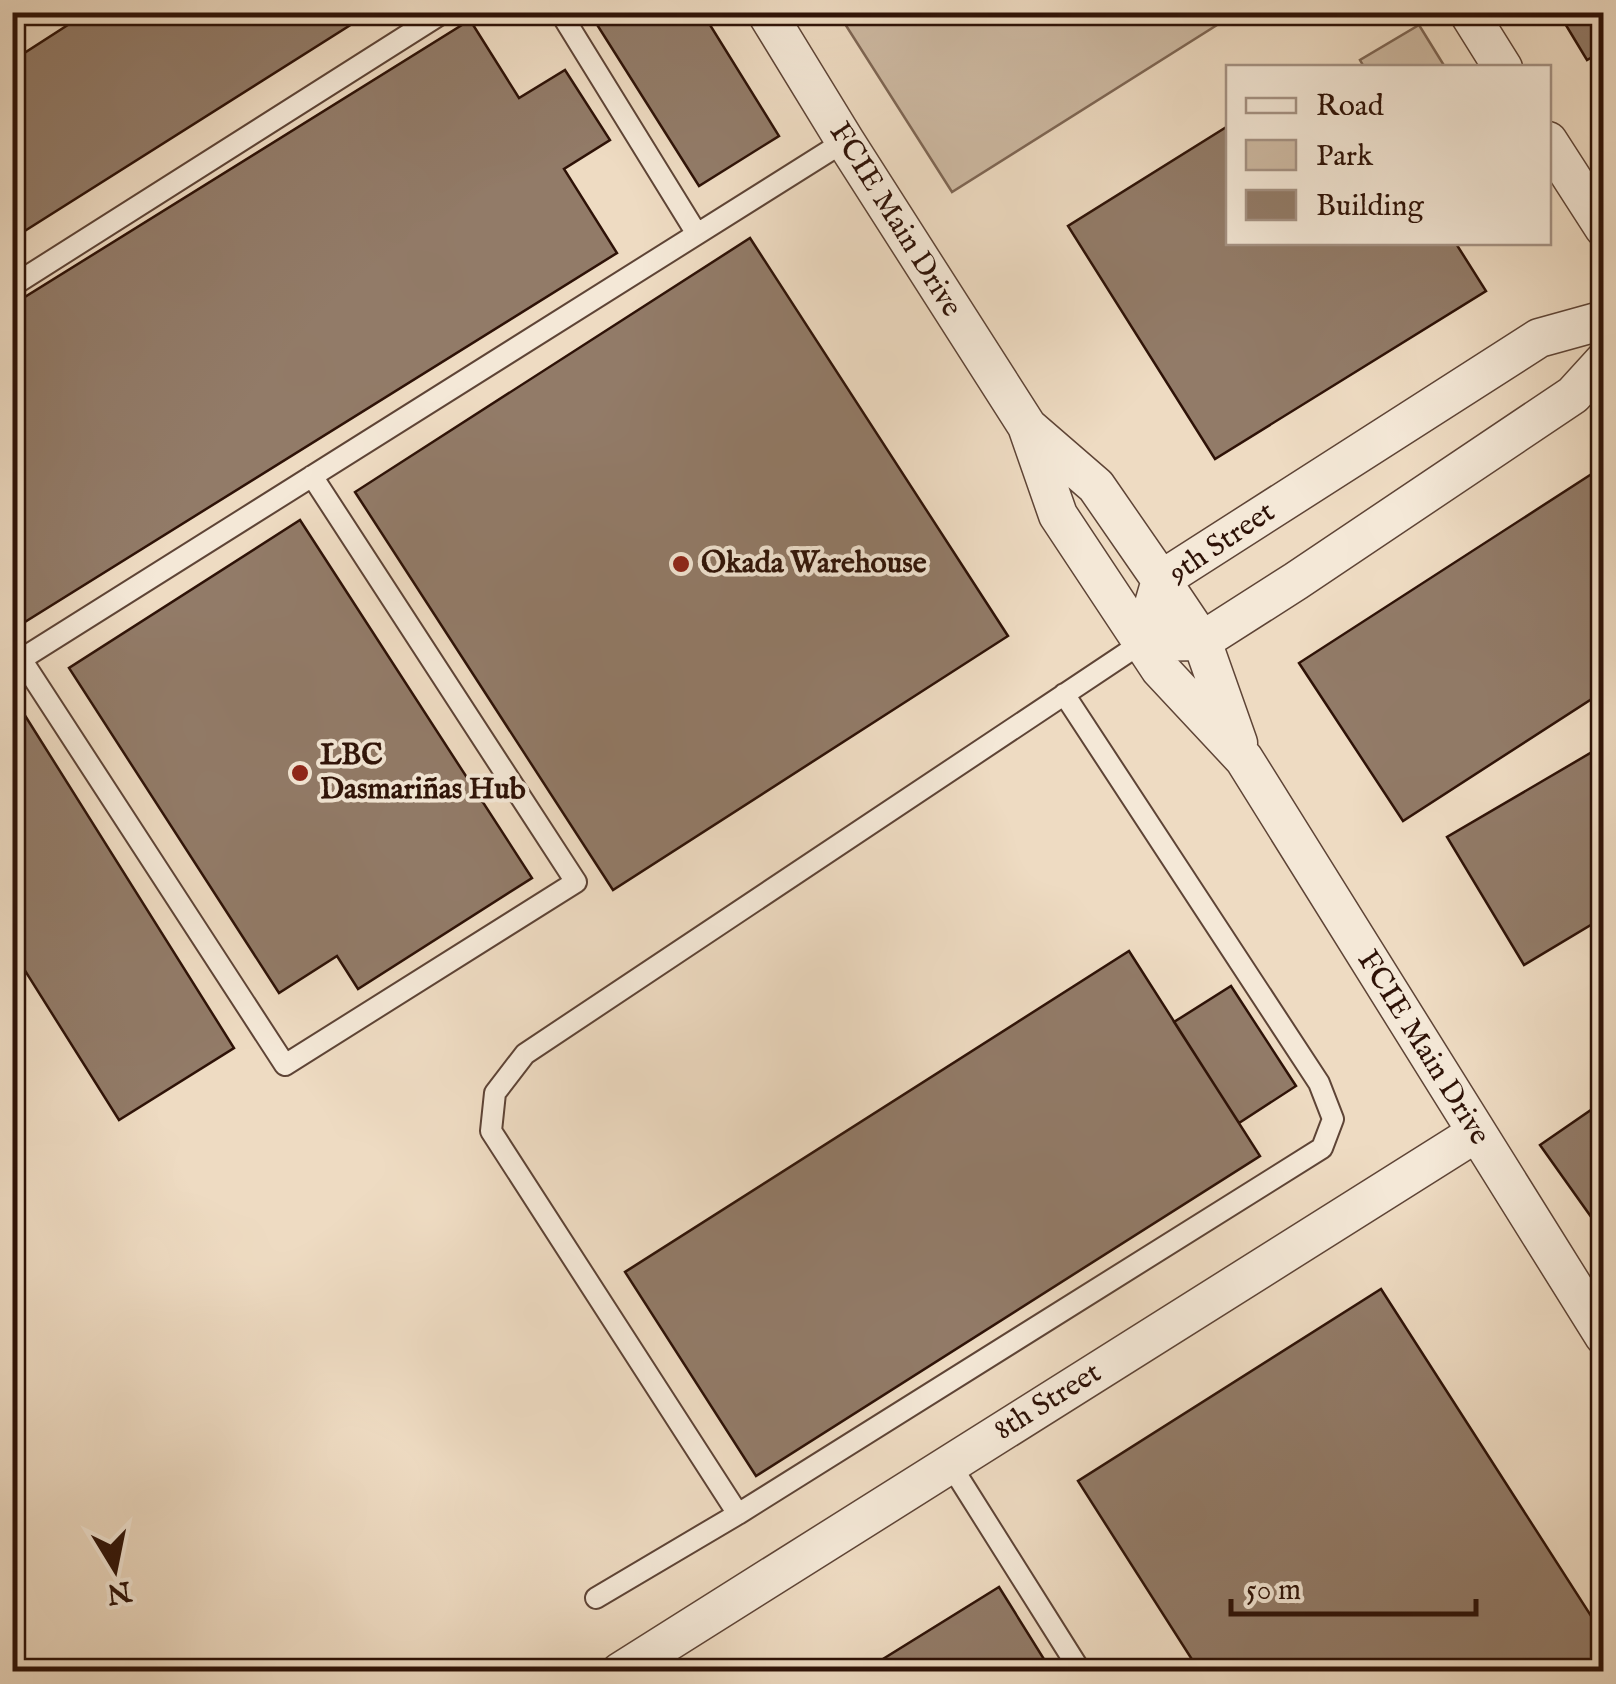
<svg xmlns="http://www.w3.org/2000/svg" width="1616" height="1684" viewBox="0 0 1616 1684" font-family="'IM FELL English',serif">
	<rect width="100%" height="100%" fill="#eedbc2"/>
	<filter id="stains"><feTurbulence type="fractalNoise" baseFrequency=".002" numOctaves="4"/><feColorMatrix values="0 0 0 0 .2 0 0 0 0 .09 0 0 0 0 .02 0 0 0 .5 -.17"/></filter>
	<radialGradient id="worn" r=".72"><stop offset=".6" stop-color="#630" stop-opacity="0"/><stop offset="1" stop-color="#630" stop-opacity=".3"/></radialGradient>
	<path fill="#cdb9a2" stroke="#7e6654" stroke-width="2.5" d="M 838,13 L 1236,13 L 952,192 Z
		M 1419,25 L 1445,67 L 1364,67 L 1360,60 Z"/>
	<path fill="#927b68" stroke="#2e1207" stroke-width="2.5" d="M 88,12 L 371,12 L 12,239 L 12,61 Z
		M 589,12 L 702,12 L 779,136 L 699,186 Z
		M 1558,12 L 1604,12 L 1604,50 L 1587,60 Z
		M 470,20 L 519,98 L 565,70 L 610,140 L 564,169 L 617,253 L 12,630 L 12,305 Z
		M 1228,126 L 1228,242 L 1455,242 L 1486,291 L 1215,459 L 1068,226 Z
		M 750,238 L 1008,636 L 613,890 L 355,492 Z
		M 1604,466 L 1604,691 L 1403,821 L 1299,663 Z
		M 300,520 L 532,878 L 358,989 L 337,956 L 279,993 L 69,668 Z
		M 19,706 L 234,1048 L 119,1120 L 12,950 L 12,710 Z
		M 1604,745 L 1604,917 L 1524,965 L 1447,837 Z
		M 1129,951 L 1260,1156 L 756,1476 L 625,1272 Z
		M 1231,986 L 1296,1086 L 1239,1123 L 1174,1022 Z
		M 1604,1101 L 1604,1235 L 1540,1145 Z
		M 1381,1289 L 1604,1636 L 1604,1672 L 1200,1672 L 1078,1481 Z
		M 999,1587 L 1052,1672 L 862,1672 Z"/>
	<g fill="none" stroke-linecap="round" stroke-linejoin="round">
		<g stroke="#5e4436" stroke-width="24">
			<path id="service" d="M 560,12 L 697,234
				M 12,286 L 444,12
				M 21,659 L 285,1065 L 576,882 L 312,476
				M 12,665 L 845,141
				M 950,1464 L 1081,1672
				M 738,1514 L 491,1131 L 495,1093 L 525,1054 L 1143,642
				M 596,1598 L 738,1514 L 1322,1148 L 1333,1119 L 1319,1083 L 1064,694"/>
		</g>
		<g stroke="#5e4436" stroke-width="41">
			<path id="minor" d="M 766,12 L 845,141 L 1027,426 L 1058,515 L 1160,669 L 1244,759 L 1604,1336
				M 1468,12 L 1503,68
				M 1548,141 L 1604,228
				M 1029,428 L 1096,486 L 1161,580 L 1202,641 L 1238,743
				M 1143,642 L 1161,580 L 1539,338 L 1604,320
				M 1143,642 L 1202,641 L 1296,581 L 1573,395 L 1604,361
				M 620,1672 L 1476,1133"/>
		</g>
		<use href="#service" stroke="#f4e8d7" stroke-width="20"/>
		<use href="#minor" stroke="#f4e8d7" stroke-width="38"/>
	</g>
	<g fill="#8f2418" stroke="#f4e8d7" stroke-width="4">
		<circle cx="681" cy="564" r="10"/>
		<circle cx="300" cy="773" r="10"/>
	</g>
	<g text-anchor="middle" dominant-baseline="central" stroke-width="8" stroke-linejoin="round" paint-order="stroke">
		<g font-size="30" fill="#2e1207" stroke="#f4e8d7">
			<text transform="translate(895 220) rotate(58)">FCIE Main Drive</text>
			<text transform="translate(1222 543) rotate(-34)">9th Street</text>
			<text transform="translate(1423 1048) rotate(58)">FCIE Main Drive</text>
			<text transform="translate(1048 1402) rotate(-32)">8th Street</text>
		</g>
		<g font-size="30" font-weight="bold" fill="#2e1207" stroke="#f4e8d7" text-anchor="start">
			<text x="701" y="564">Okada Warehouse</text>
			<text x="320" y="756">LBC<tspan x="320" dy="34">Dasmariñas Hub</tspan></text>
		</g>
	</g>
	<rect width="1616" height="1684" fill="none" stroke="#eedbc2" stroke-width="50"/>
	<rect x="15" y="15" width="1586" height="1654" fill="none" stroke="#2e1207" stroke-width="5"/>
	<rect x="25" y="25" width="1566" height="1634" fill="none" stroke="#2e1207" stroke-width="2.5"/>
	<rect x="1226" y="65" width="325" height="180" fill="#f4e8d7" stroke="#a59284" stroke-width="2.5"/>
	<rect x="1246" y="98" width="50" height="15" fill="#f4e8d7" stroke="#a59284" stroke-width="2.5"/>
	<text x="1316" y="115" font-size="30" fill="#2e1207">Road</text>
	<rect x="1246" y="140" width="50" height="30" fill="#cdb9a2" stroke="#a59284" stroke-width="2.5"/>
	<text x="1316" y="165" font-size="30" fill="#2e1207">Park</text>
	<rect x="1246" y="190" width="50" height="30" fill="#927b68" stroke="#a59284" stroke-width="2.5"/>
	<text x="1316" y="215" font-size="30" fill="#2e1207">Building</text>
	<g transform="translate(115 1569) rotate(170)" stroke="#f4e8d7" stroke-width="8" paint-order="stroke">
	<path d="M0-8L18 38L0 25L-18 38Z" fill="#2e1207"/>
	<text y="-15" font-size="28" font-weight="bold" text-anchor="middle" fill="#2e1207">N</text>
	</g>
	<path d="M1231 1599v15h245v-15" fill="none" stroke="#2e1207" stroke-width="5"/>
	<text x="1246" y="1599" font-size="30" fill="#2e1207" stroke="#f4e8d7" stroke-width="8" paint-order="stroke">50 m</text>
	<rect width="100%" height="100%" filter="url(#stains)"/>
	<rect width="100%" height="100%" fill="url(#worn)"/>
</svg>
